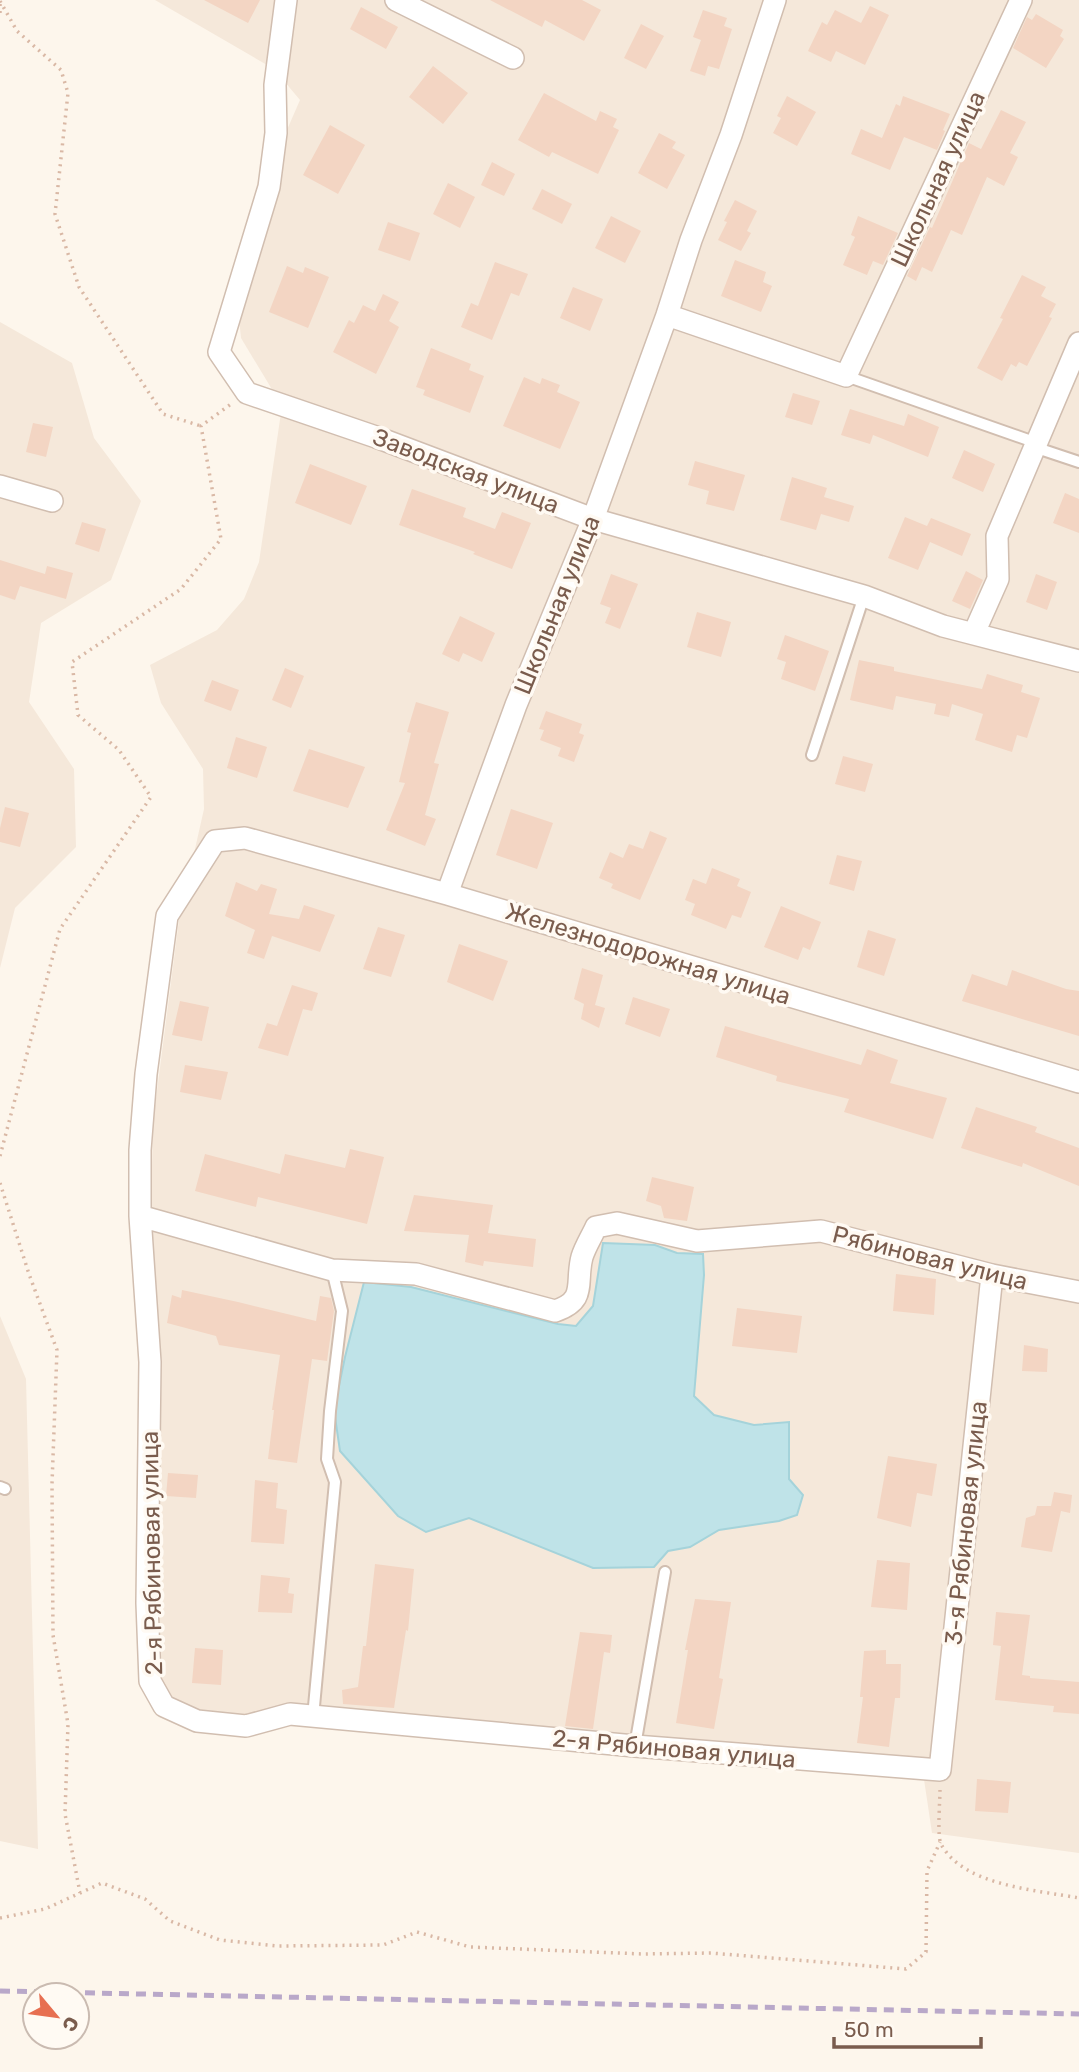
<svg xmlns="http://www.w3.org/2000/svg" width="1079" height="2072" viewBox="0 0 1079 2072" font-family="Rubik,sans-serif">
	<rect width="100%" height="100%" fill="#fdf6ec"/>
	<path fill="#f5e8da" d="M 155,0 L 1079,0 L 1079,1853 L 932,1833 L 922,1766 L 170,1718 L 151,1642 L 144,1519 L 153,1122 L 179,920 L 204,809 L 203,769 L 161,703 L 150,665 L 217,630 L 244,599 L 259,562 L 282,406 L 241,338 L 237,299 L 249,217 L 300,100 L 274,69 Z
		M 0,322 L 72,363 L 94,438 L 141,501 L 111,580 L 41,623 L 29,702 L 74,769 L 76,847 L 15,908 L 0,968 Z
		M 0,1316 L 26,1379 L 38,1849 L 0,1841 Z"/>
	<path fill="#bfe3e8" stroke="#a5d3da" stroke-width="2" d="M 603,1243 L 655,1245 L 677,1253 L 703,1254 L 704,1275 L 694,1396 L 714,1415 L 754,1425 L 789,1422 L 789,1479 L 803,1495 L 797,1515 L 779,1521 L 719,1530 L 690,1547 L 668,1551 L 654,1567 L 593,1568 L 469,1518 L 426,1532 L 398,1516 L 340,1451 L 334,1410 L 345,1357 L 364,1282 L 411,1287 L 558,1324 L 576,1326 L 593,1306 Z"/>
	<path fill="#f3d5c3" d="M 204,0 L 260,0 L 248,23 Z
		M 490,0 L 582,0 L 601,10 L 584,41 L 545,20 L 542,27 Z
		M 870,6 L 889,15 L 865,65 L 836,51 L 831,62 L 808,51 L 822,22 L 827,25 L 835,10 L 861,23 Z
		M 361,7 L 398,27 L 386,49 L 350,29 Z
		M 703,10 L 727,18 L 724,26 L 732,29 L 719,69 L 708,66 L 705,76 L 690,71 L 701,40 L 693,37 Z
		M 1036,14 L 1063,30 L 1060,36 L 1064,39 L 1046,68 L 1013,48 L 1027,17 L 1032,20 Z
		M 641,24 L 664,36 L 646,69 L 624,58 Z
		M 433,66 L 468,93 L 443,124 L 409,97 Z
		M 544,93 L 596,121 L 600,111 L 617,119 L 613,127 L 619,130 L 598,174 L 552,152 L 549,157 L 518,140 Z
		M 787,96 L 816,112 L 797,146 L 773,133 L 781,118 L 777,116 Z
		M 903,96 L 950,114 L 943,130 L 945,131 L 937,150 L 904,137 L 890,170 L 851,154 L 861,129 L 882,138 L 896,104 L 900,106 Z
		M 1001,110 L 1026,122 L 1010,153 L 1018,157 L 1004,186 L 987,177 L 962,235 L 951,230 L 932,272 L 922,267 L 916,281 L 907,276 L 930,227 L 932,228 L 969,143 L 981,149 Z
		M 330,125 L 365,145 L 338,194 L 303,175 Z
		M 659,133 L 676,142 L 672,148 L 685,155 L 667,189 L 638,173 Z
		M 492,162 L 515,174 L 504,196 L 481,185 Z
		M 448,183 L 475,197 L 460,228 L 433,214 Z
		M 542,189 L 572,204 L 562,224 L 532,209 Z
		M 735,200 L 757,211 L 747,231 L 751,233 L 741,251 L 718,240 L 727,222 L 724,221 Z
		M 611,216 L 641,231 L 625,263 L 595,248 Z
		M 858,216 L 898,233 L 883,265 L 873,261 L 867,275 L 843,265 L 855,237 L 851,235 Z
		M 388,222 L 420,233 L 410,261 L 378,250 Z
		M 735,260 L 766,272 L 763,282 L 772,286 L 761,312 L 721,296 Z
		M 495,262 L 528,274 L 519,296 L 511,293 L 492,340 L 461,327 L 471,303 L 478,306 Z
		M 287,266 L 303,273 L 305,267 L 329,277 L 308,328 L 269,312 Z
		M 1022,275 L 1046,287 L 1041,296 L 1056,304 L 1049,317 L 1052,318 L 1027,366 L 1019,362 L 1016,367 L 1011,364 L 1002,381 L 977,368 L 1003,319 L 1000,318 Z
		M 573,287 L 603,299 L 590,331 L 560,318 Z
		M 383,294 L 399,302 L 389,321 L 399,327 L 376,374 L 333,352 L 349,320 L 354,323 L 363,305 L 375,311 Z
		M 431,348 L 471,364 L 469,370 L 484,376 L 470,413 L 423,395 L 425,390 L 416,387 Z
		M 524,377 L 540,384 L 542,378 L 560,385 L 557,392 L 580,402 L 560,449 L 503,426 Z
		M 793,393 L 820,401 L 812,425 L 785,417 Z
		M 850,409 L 904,426 L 908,414 L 939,427 L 928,457 L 873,435 L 870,444 L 841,435 Z
		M 33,423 L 53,427 L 46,457 L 26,452 Z
		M 964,450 L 995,464 L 983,492 L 952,478 Z
		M 695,461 L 745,475 L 734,511 L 706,504 L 709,491 L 688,485 Z
		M 310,464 L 367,486 L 351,525 L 295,503 Z
		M 792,477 L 827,488 L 824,497 L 854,506 L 849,522 L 821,514 L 816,530 L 780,520 Z
		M 412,489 L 466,508 L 463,517 L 495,529 L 502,512 L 531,523 L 512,569 L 473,554 L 475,552 L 399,525 Z
		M 1065,493 L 1079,499 L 1079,533 L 1053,523 Z
		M 905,517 L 927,526 L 931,518 L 971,534 L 962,556 L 930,542 L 918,570 L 888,558 Z
		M 82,522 L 106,529 L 99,552 L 75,544 Z
		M 0,560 L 45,574 L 47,566 L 73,573 L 66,599 L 20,586 L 15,600 L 0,595 Z
		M 966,571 L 983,580 L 970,609 L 952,601 Z
		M 611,574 L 638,584 L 620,629 L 605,623 L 611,608 L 600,604 Z
		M 1036,574 L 1057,582 L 1047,610 L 1026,602 Z
		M 697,612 L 731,622 L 721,657 L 687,647 Z
		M 460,616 L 495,633 L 482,662 L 463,653 L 459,662 L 442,654 Z
		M 785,635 L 829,651 L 815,691 L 781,679 L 786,662 L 777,659 Z
		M 859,660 L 894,667 L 894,671 L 982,689 L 987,674 L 1023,685 L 1021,692 L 1040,698 L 1027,738 L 1017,735 L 1012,752 L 975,740 L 983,714 L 952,704 L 949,717 L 934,714 L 936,704 L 896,696 L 893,710 L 850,700 Z
		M 285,668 L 304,676 L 291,708 L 272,700 Z
		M 212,680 L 239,690 L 231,711 L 204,701 Z
		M 416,702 L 449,712 L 434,763 L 439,764 L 425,815 L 436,819 L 425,846 L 386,830 L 405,783 L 399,782 L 411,733 L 407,732 Z
		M 546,711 L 582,724 L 579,733 L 584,735 L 574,762 L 558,756 L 561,748 L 540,740 L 544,730 L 539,729 Z
		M 236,737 L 267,747 L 257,778 L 227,768 Z
		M 309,749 L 365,767 L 348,808 L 293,791 Z
		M 843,756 L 873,764 L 865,792 L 835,784 Z
		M 5,807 L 29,813 L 20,847 L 0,842 L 0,828 Z
		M 511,809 L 553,823 L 537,869 L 496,855 Z
		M 650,831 L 667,838 L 640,900 L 611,888 L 613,884 L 599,878 L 610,852 L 623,858 L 629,844 L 643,849 Z
		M 837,855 L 862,861 L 854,891 L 829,884 Z
		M 712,868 L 740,879 L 737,886 L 751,892 L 741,918 L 732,915 L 726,929 L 691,915 L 695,904 L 685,900 L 693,879 L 706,884 Z
		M 236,882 L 257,891 L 261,884 L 277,889 L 269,914 L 299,919 L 304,905 L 335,915 L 320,952 L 272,936 L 264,959 L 247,953 L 255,930 L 225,916 Z
		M 781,906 L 821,922 L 810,950 L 803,947 L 798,960 L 764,947 Z
		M 378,927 L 405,935 L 391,977 L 363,969 Z
		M 868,930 L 896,939 L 884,976 L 857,967 Z
		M 459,944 L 508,961 L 493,1001 L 447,982 Z
		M 582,968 L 603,975 L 595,1005 L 605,1008 L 599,1028 L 581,1019 L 584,1004 L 574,999 Z
		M 1012,970 L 1066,989 L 1079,991 L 1079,1036 L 962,1001 L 972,974 L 1007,986 Z
		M 292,985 L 318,993 L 312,1011 L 303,1009 L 288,1056 L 258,1048 L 267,1023 L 277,1026 Z
		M 633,997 L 670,1009 L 660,1037 L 625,1024 Z
		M 180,1001 L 209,1007 L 202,1041 L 172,1035 Z
		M 725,1026 L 861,1065 L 867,1049 L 898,1060 L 890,1083 L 947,1098 L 933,1139 L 844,1112 L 849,1099 L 776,1081 L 777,1076 L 716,1057 Z
		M 185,1065 L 228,1072 L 221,1100 L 180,1092 Z
		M 976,1107 L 1037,1127 L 1035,1132 L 1079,1148 L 1079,1186 L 1023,1163 L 1022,1167 L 961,1148 Z
		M 350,1149 L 384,1157 L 367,1224 L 258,1197 L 256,1207 L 195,1191 L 205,1154 L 280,1174 L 285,1154 L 345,1168 Z
		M 652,1177 L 694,1187 L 687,1221 L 664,1218 L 661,1206 L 646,1201 Z
		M 414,1195 L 493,1205 L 488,1233 L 536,1239 L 533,1267 L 484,1261 L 483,1266 L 465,1262 L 469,1235 L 404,1231 Z
		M 896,1274 L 936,1279 L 934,1315 L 893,1311 Z
		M 182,1290 L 238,1302 L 316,1321 L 320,1296 L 331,1298 L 334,1311 L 327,1361 L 312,1359 L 297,1463 L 268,1459 L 274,1410 L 272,1410 L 280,1355 L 219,1345 L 216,1336 L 167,1323 L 172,1295 L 181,1298 Z
		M 737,1308 L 802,1316 L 797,1353 L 732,1346 Z
		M 1024,1345 L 1048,1349 L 1047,1372 L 1022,1371 Z
		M 888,1456 L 937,1464 L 932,1496 L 917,1493 L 911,1527 L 877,1518 Z
		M 168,1473 L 198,1475 L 196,1498 L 166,1496 Z
		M 255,1480 L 278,1483 L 276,1508 L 287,1510 L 284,1544 L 251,1542 Z
		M 1054,1492 L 1072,1495 L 1070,1513 L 1061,1511 L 1052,1552 L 1021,1547 L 1026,1518 L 1035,1515 L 1037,1506 L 1051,1506 Z
		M 877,1560 L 910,1563 L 907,1610 L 871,1607 Z
		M 375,1564 L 414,1569 L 408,1631 L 406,1630 L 394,1708 L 343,1704 L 342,1690 L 358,1687 L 363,1646 L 366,1646 Z
		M 261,1575 L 290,1578 L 288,1593 L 294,1594 L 292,1613 L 258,1612 Z
		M 695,1599 L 731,1602 L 719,1678 L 723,1679 L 714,1729 L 676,1723 L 688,1650 L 685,1650 Z
		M 996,1612 L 1030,1615 L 1022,1675 L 1030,1676 L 1030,1678 L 1079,1682 L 1079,1714 L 1053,1712 L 1054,1706 L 995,1700 L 1001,1646 L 993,1645 Z
		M 580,1632 L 612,1635 L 610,1653 L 604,1652 L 593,1729 L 565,1726 Z
		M 195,1648 L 223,1650 L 221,1685 L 192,1683 Z
		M 886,1650 L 886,1664 L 901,1664 L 900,1698 L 895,1698 L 889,1747 L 857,1743 L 863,1697 L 860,1697 L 864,1651 Z
		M 977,1779 L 1011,1782 L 1008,1813 L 975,1811 Z"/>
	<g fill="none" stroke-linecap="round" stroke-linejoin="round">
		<g stroke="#d1beb0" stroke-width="14">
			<path id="service" d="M 846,376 L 1037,443
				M 1034,447 L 1079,462
				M 812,755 L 864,596
				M 0,1487 L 5,1489
				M 313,1717 L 335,1482 L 327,1459 L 330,1411 L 342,1311 L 332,1270
				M 635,1746 L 665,1572"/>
		</g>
		<g stroke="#d1beb0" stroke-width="24">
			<path id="minor" d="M 286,0 L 275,85 L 276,133 L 269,187 L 219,352 L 247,393 L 376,437 L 593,519 L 864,596 L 943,626 L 1079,661
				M 396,0 L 513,58
				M 667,315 L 846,376 L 1021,0
				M 0,486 L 52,501
				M 974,633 L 998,579 L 997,536 L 1079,343
				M 447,894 L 516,705 L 593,519 L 667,315 L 691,240 L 731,135 L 775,0
				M 140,1216 L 332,1270 L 416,1274 L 555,1311 C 588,1300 575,1283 582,1257 C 585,1247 592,1236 596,1227 L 617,1223 L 697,1241 L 821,1231 L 992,1275 L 1079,1292
				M 992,1275 L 940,1770 L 635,1746 L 290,1714 L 246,1726 L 197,1721 L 164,1706 L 150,1681 L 147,1603 L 150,1362 L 140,1216 L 140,1150 L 146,1074 L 167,916 L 215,841 L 245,838 L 447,894 L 1079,1082"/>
		</g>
		<path stroke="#d9b8a5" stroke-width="3.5" stroke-dasharray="2 5" stroke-linecap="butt" d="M 0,1 L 17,31 L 61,70 L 68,93 L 55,214 L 79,287 L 163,414 L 201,426
			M 0,4 L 0,13
			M 0,1156 L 60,929 L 151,797 L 119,750 L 78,715 L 72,662 L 181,589 L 221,539 L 201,426 L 231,404
			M 0,1183 L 29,1274 L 57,1350 L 52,1484 L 53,1635 L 68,1724 L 65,1814 L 80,1893
			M 940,1790 C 940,1801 937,1836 941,1844 C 963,1886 1037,1890 1079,1898
			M 0,1918 L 45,1909 L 102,1883 L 145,1899 L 170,1921 L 220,1940 L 277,1946 L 383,1945 L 417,1932 L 470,1947 L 643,1954 L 711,1953 L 906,1969 L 926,1952 L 927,1871 L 940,1842"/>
		<use href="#service" stroke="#fff" stroke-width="10"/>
		<use href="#minor" stroke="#fff" stroke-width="21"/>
		<path stroke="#b9a8c9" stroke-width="5" stroke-dasharray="10 7" stroke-linecap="butt" d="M 0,1991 L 1079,2014"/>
	</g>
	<g text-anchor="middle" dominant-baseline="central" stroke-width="7" stroke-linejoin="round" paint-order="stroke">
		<g font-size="24" fill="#7a5c4d" stroke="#fffaf3">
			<text transform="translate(938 179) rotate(-65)">Школьная улица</text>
			<text transform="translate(466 471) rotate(21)">Заводская улица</text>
			<text transform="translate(557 605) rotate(-68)">Школьная улица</text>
			<text transform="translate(648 954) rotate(17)">Железнодорожная улица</text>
			<text transform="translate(930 1258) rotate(14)">Рябиновая улица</text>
			<text transform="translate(966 1523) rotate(-84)">3-я Рябиновая улица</text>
			<text transform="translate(152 1553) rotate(-91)">2-я Рябиновая улица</text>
			<text transform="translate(674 1749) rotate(5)">2-я Рябиновая улица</text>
		</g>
	</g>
	<g transform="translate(56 2016) rotate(119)"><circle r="33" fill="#fffaf3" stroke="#cabbb1" stroke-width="2"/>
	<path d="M0-5L12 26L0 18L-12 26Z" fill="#e76f51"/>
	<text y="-10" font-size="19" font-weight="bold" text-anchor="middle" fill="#7a5c4d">С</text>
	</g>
	<path d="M834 2037v10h147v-10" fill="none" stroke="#7a5c4d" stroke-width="3.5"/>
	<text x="844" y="2037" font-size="21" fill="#7a5c4d" stroke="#fffaf3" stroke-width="5" paint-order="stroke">50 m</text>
</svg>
